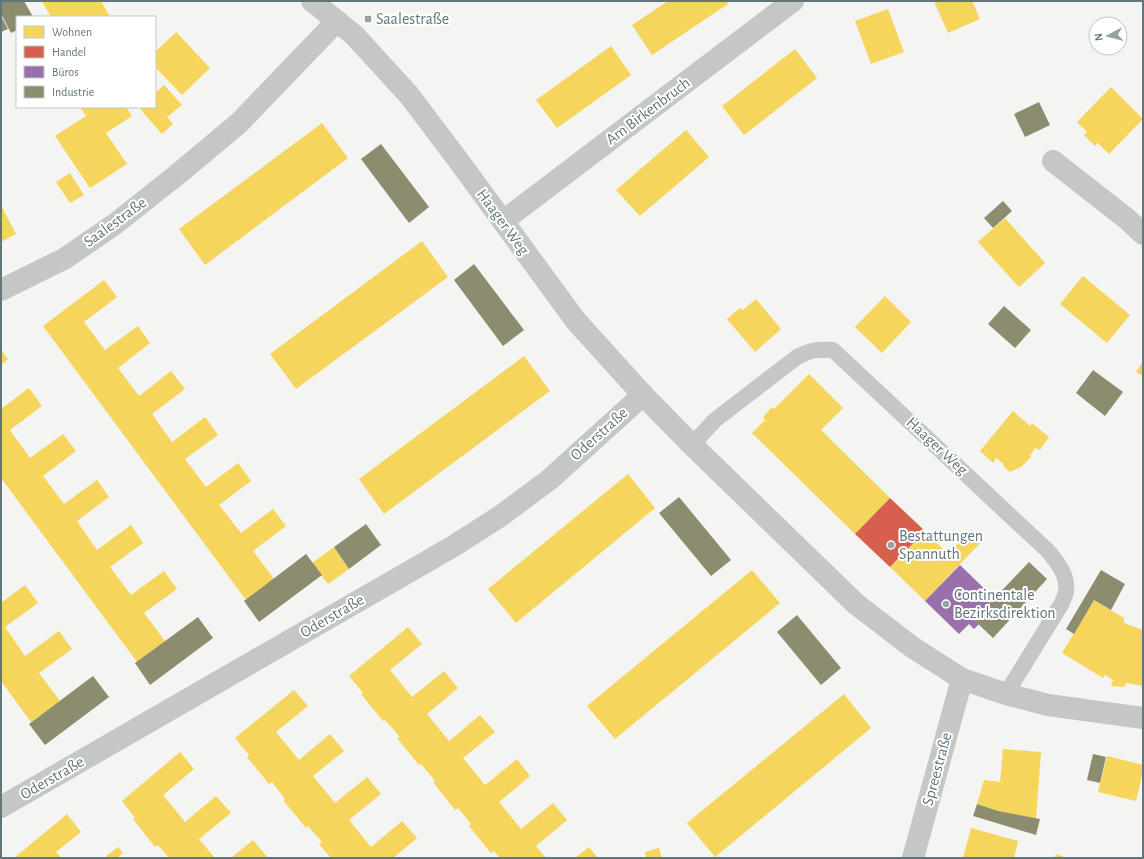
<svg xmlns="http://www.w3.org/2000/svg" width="1144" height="859" viewBox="0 0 1144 859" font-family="'Alegreya Sans',sans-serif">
	<rect width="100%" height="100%" fill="#f4f4f3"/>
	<path fill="#f6d55c" d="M 42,1 L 101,1 L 110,17 L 51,17 Z
		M 668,1 L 726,1 L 728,4 L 652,55 L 632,25 Z
		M 934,1 L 972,1 L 980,19 L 948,33 Z
		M 888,9 L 904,52 L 871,64 L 855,21 Z
		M 176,32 L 210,68 L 182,95 L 155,67 L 155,52 Z
		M 611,46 L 631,75 L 557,128 L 536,100 Z
		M 795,49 L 817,78 L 744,135 L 722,106 Z
		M 164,85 L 182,105 L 167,117 L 173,124 L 162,134 L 140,109 L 143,107 L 155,107 L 155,93 Z
		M 1111,87 L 1143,119 L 1109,154 L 1098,143 L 1095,146 L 1084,135 L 1087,132 L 1077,122 Z
		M 80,107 L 126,107 L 132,116 L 106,133 L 127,164 L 90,188 L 55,136 L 86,116 Z
		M 322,123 L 348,158 L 205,265 L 179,229 Z
		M 686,130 L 709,157 L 640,216 L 616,190 Z
		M 70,173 L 84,195 L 70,203 L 56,182 Z
		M 1,205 L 16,234 L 1,242 Z
		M 1005,218 L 1045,263 L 1019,287 L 978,242 Z
		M 422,241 L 448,277 L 296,389 L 270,354 Z
		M 1083,276 L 1130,315 L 1107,343 L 1060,304 Z
		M 104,280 L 117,297 L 84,322 L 105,350 L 138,326 L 150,343 L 118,368 L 139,396 L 171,371 L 185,389 L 152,414 L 172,442 L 205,417 L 218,435 L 185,459 L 206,487 L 238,463 L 251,481 L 219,505 L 241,533 L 273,509 L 286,526 L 253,551 L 274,579 L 246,600 L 43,326 Z
		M 885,296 L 911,322 L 882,353 L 855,327 Z
		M 756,299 L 781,329 L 755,352 L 727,319 L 740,308 L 743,310 Z
		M 1,350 L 8,359 L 1,365 Z
		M 524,356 L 550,391 L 384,514 L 359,479 Z
		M 1143,361 L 1143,376 L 1136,372 Z
		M 809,374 L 843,408 L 821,430 L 890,498 L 855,534 L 752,433 L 765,420 L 763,417 L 772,407 L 774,409 Z
		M 29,388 L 42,406 L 10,430 L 30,458 L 63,434 L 76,451 L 43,476 L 64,504 L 97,480 L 109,497 L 77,521 L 97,550 L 131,525 L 143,543 L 110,567 L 131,595 L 164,571 L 177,589 L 144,613 L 165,641 L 137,662 L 1,478 L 1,409 Z
		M 1013,411 L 1030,426 L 1032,423 L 1049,437 L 1040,450 L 1035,448 L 1030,456 L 1031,457 L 1021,467 L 1010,472 L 1003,466 L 1004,464 L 996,458 L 993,463 L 980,451 Z
		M 628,474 L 655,508 L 516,623 L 488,589 Z
		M 971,530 L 982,541 L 925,601 L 890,567 L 925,531 L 948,554 Z
		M 334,547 L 349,569 L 328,584 L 312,563 Z
		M 752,570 L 780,603 L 615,739 L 587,706 Z
		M 25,585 L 38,603 L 5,627 L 25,656 L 59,631 L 72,649 L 39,673 L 60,701 L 31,722 L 1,681 L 1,603 Z
		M 1094,600 L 1124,618 L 1124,623 L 1143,630 L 1143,686 L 1126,683 L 1124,687 L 1111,686 L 1113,680 L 1105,675 L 1103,678 L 1062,653 Z
		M 408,627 L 422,644 L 390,670 L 412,697 L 444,671 L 458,688 L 427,714 L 449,741 L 480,715 L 495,732 L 463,758 L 485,785 L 517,759 L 530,776 L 499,802 L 521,829 L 553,803 L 567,820 L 536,846 L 546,858 L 500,858 L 494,851 L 491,853 L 469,826 L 471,824 L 458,808 L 455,810 L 433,782 L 435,781 L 421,764 L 419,765 L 397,738 L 400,737 L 385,720 L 383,721 L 361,694 L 363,693 L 349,676 Z
		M 294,690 L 308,706 L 276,732 L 299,760 L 330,734 L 344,751 L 313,776 L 335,803 L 367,777 L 381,794 L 349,820 L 371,847 L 402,821 L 417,838 L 393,858 L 331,858 L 319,844 L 322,842 L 308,826 L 306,828 L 283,800 L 285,799 L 272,782 L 269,784 L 247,757 L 249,755 L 235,738 Z
		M 844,694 L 871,728 L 715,857 L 687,823 Z
		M 1003,749 L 1041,752 L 1036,819 L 998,811 L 977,804 L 984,780 L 1000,782 Z
		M 180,752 L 194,769 L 163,795 L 185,822 L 216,796 L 231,813 L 199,839 L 215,858 L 169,858 L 158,845 L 155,847 L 133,819 L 135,818 L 122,801 Z
		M 1107,756 L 1143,765 L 1143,771 L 1136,801 L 1098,792 Z
		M 67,814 L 81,832 L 56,852 L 61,858 L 14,858 Z
		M 971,828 L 1018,841 L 1014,858 L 963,858 Z
		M 253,840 L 267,857 L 231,858 Z
		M 118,847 L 123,853 L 117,858 L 108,858 L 106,856 Z
		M 589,847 L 598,858 L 575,858 Z
		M 659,848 L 662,858 L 646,858 L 645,852 Z
		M 1056,854 L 1067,858 L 1055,858 Z"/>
	<path fill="#d6604d" d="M 890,498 L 925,531 L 890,567 L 855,534 Z"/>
	<path fill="#9970ab" d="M 960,565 L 994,598 L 974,620 L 979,624 L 974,629 L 969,624 L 959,634 L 925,601 Z"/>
	<path fill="#8c8c6e" d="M 1,1 L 24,1 L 33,17 L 17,17 L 17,30 L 11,33 L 1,14 Z
		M 1,16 L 8,29 L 1,32 Z
		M 1039,102 L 1050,125 L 1025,137 L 1014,114 Z
		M 381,144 L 429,207 L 409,223 L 361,159 Z
		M 1003,201 L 1012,211 L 993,228 L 984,218 Z
		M 474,264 L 524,330 L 503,346 L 454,280 Z
		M 1004,306 L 1031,330 L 1015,348 L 988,324 Z
		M 1093,370 L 1123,392 L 1105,416 L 1076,393 Z
		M 679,497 L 731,560 L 711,576 L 659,513 Z
		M 366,524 L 381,545 L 349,569 L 334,547 Z
		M 306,554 L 322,575 L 259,622 L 244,601 Z
		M 1029,562 L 1047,579 L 993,638 L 974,620 Z
		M 1101,570 L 1125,584 L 1111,610 L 1094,600 L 1074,634 L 1066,629 Z
		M 797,615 L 841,668 L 821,685 L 777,632 Z
		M 198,617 L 213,638 L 150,685 L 135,663 Z
		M 93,676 L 109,697 L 45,745 L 29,724 Z
		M 1093,754 L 1106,757 L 1100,783 L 1087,780 Z
		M 977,804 L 998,811 L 1040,819 L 1036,835 L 973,816 Z"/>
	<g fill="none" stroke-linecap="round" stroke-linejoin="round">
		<path stroke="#c5c7c7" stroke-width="16" d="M 692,445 L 715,420 L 797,357 C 811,350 818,349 833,350 L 1048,551 C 1057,562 1068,575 1066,591 C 1066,595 1063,599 1062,603 L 1006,694"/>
		<path stroke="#c5c7c7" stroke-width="22" d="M 1053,161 L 1127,219 L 1143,234
			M 503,221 L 793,1
			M 1,290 L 64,259 L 115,224 L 178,174 L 239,123 L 337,21
			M 1,807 L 452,547 L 499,517 L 549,480 L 643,395
			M 913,858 L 962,679 L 1006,694 L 1048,705 L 1143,718"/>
		<path stroke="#c5c7c7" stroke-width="22" d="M 312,1 L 354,35 L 409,95 L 458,160 L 576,321 L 643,395 L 692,445 L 856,604 L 912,647 L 962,679"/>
	</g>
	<g fill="#96a1a4" stroke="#fff" stroke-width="1.5">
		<rect x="364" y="15" width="8" height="8" rx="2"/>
		<circle cx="891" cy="545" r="4"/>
		<circle cx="946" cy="604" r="4"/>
	</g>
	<g text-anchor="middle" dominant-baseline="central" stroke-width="4" stroke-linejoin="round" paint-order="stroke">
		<g font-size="16" fill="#63757a" stroke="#fff" text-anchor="start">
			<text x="376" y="19">Saalestraße</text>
			<text x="899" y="536">Bestattungen<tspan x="899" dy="18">Spannuth</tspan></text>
			<text x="954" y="595">Continentale<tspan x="954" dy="18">Bezirksdirektion</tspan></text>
		</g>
		<g font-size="16" fill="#63757a" stroke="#fff">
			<text transform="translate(648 111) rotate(-37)">Am Birkenbruch</text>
			<text transform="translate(115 222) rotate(-36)">Saalestraße</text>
			<text transform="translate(503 222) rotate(54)">Haager Weg</text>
			<text transform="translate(599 434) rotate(-42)">Oderstraße</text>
			<text transform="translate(937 446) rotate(43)">Haager Weg</text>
			<text transform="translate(332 616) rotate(-30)">Oderstraße</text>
			<text transform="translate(937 769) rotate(-75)">Spreestraße</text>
			<text transform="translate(52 778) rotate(-30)">Oderstraße</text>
		</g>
	</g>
	<rect width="1144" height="859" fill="none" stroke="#63757a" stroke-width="4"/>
	<rect x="16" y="16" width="140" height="92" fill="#ffffff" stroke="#c1c8ca"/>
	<rect x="24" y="26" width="20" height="12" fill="#f6d55c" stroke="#c1c8ca"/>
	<text x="52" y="36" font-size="12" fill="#63757a">Wohnen</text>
	<rect x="24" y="46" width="20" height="12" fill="#d6604d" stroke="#c1c8ca"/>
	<text x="52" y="56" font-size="12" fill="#63757a">Handel</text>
	<rect x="24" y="66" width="20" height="12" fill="#9970ab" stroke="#c1c8ca"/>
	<text x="52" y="76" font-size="12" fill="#63757a">Büros</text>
	<rect x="24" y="86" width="20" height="12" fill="#8c8c6e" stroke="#c1c8ca"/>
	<text x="52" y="96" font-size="12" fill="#63757a">Industrie</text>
	<g transform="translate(1108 36) rotate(263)"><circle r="19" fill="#ffffff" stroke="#c1c8ca"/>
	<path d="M0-3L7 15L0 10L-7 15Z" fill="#96a1a4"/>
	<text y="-6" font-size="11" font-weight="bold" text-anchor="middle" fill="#63757a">N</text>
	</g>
</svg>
